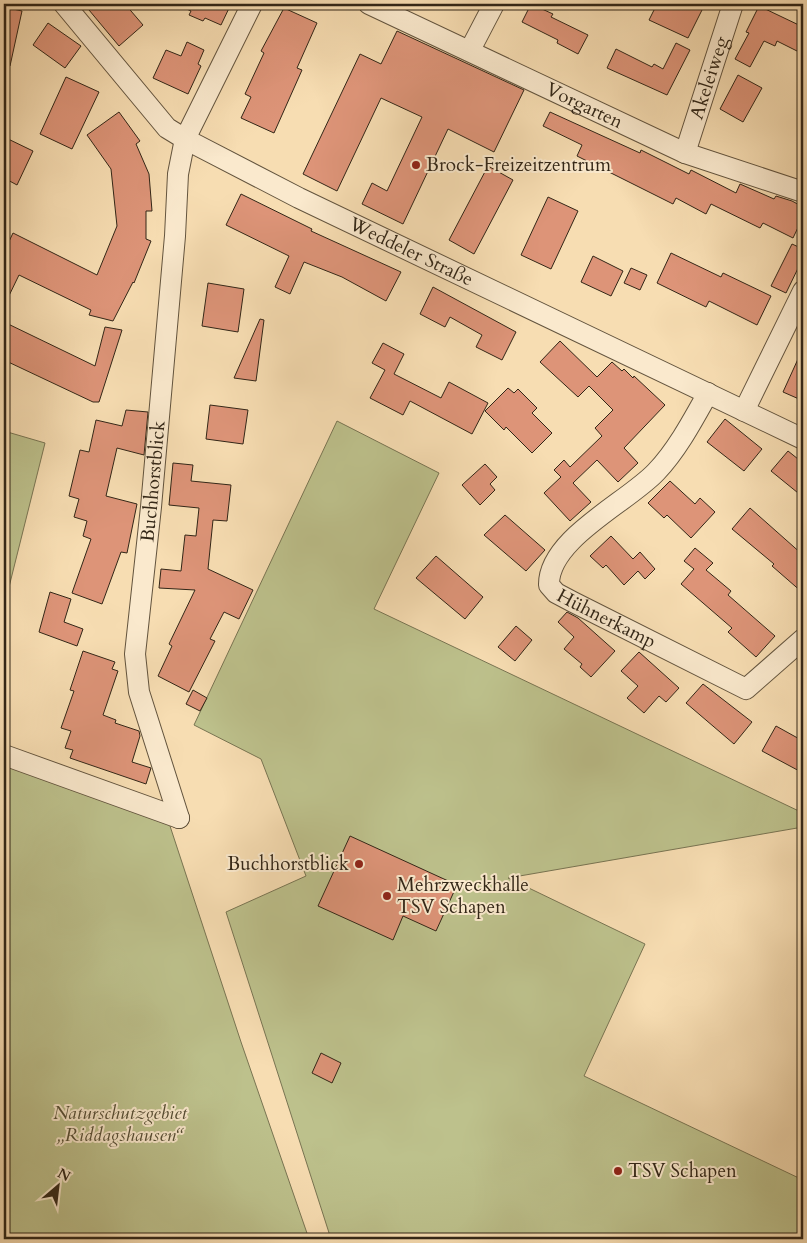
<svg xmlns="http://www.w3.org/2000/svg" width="807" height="1243" viewBox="0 0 807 1243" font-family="Cardo,serif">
	<rect width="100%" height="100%" fill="#f7ddb2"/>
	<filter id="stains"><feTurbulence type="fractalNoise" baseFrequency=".004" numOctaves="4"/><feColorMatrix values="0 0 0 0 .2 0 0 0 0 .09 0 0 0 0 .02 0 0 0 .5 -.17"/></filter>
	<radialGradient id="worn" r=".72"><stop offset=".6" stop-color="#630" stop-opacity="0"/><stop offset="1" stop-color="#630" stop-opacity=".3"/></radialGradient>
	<path fill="#bdc18c" stroke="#787452" d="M 337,421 L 439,473 L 374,609 L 803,813 L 803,827 L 508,878 L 645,944 L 584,1076 L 803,1180 L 803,1239 L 331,1239 L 226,912 L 306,876 L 261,759 L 194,725 Z
		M 4,431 L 45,443 L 4,607 Z
		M 4,749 L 157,803 L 170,826 L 241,1042 L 309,1239 L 4,1239 Z"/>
	<path fill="#dd9478" stroke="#322617" d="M 84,4 L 125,4 L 143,25 L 119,46 Z
		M 176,4 L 231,4 L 221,25 L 205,18 L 203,21 L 189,15 L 191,11 Z
		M 531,4 L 553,14 L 551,17 L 588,35 L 578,54 L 557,43 L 558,40 L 522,22 Z
		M 657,4 L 705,4 L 688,38 L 649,20 Z
		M 759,6 L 803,27 L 803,54 L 777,41 L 775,46 L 764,41 L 750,67 L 735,59 L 749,33 L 746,32 Z
		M 4,7 L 22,11 L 10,66 L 4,65 Z
		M 284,8 L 317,23 L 297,68 L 302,70 L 274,133 L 241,118 L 251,97 L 245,94 L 264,53 L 261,51 Z
		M 48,23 L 81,46 L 65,68 L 33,45 Z
		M 397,31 L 524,90 L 494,152 L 448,129 L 403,224 L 362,204 L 372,183 L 387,191 L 422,117 L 381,98 L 337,191 L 303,174 L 360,54 L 381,64 Z
		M 187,42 L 204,50 L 198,64 L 201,66 L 188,94 L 153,78 L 166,50 L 181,56 Z
		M 676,43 L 690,50 L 667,95 L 607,68 L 616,49 L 652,67 L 654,64 L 663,69 Z
		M 738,75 L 762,88 L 743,122 L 720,109 Z
		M 66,77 L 99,92 L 72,149 L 40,134 Z
		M 119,112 L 140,141 L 136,144 L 149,174 L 152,211 L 146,211 L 146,239 L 151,241 L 134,283 L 133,282 L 113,321 L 89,315 L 91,310 L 19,275 L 4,306 L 4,252 L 13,233 L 97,275 L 117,226 L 111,169 L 87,135 Z
		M 550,112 L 640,153 L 641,150 L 689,174 L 691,170 L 736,193 L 740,184 L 774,199 L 776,196 L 792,201 L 803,207 L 803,217 L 793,238 L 763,223 L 760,228 L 711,204 L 706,214 L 676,198 L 673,204 L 577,156 L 582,145 L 543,126 Z
		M 4,137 L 33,151 L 17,185 L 4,178 Z
		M 488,166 L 513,180 L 474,254 L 449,240 Z
		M 241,194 L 312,229 L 311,231 L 401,272 L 386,301 L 342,277 L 304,262 L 290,294 L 275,287 L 289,256 L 226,225 Z
		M 548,197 L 578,211 L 551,269 L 521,255 Z
		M 792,244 L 803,249 L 803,258 L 786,293 L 771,286 Z
		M 671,253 L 721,277 L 723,273 L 771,296 L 757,325 L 709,301 L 706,307 L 657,283 Z
		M 593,256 L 623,271 L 611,296 L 581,282 Z
		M 631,268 L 647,275 L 640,290 L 624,283 Z
		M 208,283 L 244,289 L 238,332 L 202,326 Z
		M 433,287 L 516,332 L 502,360 L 476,347 L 482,335 L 450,317 L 445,327 L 420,314 Z
		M 260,319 L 264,320 L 256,381 L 234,378 Z
		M 4,322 L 95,366 L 105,327 L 122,330 L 99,402 L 93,402 L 4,360 Z
		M 560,341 L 597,377 L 612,362 L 622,371 L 624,369 L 633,378 L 634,376 L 665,405 L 624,448 L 638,463 L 618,482 L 597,460 L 573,483 L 591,502 L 570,521 L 544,493 L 561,477 L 554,470 L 564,460 L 570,467 L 602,436 L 595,428 L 613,410 L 589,386 L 578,397 L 540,362 Z
		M 383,343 L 404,354 L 394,374 L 441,398 L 449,382 L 488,403 L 472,434 L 410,401 L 403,415 L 370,398 L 385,370 L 372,363 Z
		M 803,348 L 803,389 L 799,399 L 783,392 Z
		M 508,388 L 514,393 L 518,389 L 537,408 L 532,413 L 552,433 L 532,453 L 506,427 L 504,430 L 485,411 Z
		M 210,405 L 248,410 L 243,444 L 206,439 Z
		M 126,410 L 148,412 L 144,455 L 117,448 L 106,496 L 137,504 L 127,553 L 121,552 L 102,604 L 72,593 L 91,539 L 83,536 L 87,521 L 74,517 L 79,499 L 69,496 L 80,450 L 89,452 L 96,420 L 122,426 Z
		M 725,419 L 762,449 L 744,471 L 707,442 Z
		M 788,451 L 803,463 L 803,497 L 771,471 Z
		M 173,463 L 193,465 L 191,481 L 231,485 L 227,521 L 213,520 L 208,569 L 253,590 L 239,619 L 224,612 L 210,639 L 215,641 L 189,692 L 158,676 L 172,646 L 169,644 L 195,590 L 159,588 L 161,569 L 181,571 L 185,535 L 196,536 L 199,508 L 169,505 Z
		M 485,464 L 497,477 L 490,484 L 495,490 L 480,505 L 462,485 Z
		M 670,481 L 695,504 L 700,498 L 715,512 L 691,538 L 667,515 L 664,518 L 648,503 Z
		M 750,508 L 803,555 L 803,593 L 772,566 L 774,564 L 732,529 Z
		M 505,515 L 545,550 L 526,571 L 484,535 Z
		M 611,536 L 633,559 L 640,552 L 655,569 L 645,579 L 638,571 L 624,585 L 606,565 L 603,568 L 590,556 Z
		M 695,548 L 713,563 L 706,570 L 731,591 L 728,595 L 775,636 L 756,657 L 728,632 L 732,628 L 681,584 L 694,569 L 684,561 Z
		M 436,556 L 483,597 L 465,619 L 416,578 Z
		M 50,592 L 71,599 L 64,622 L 83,629 L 77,646 L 39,632 Z
		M 567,612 L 578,618 L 615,651 L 591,677 L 580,667 L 582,664 L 564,649 L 574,637 L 558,622 Z
		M 516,626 L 532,640 L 515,661 L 498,647 Z
		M 83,651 L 115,662 L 112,669 L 118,671 L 103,715 L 116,720 L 115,723 L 139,731 L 140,736 L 132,762 L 151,768 L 146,784 L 70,758 L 73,750 L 65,748 L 71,731 L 61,728 L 74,691 L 70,690 Z
		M 639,652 L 679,688 L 666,702 L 659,696 L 644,713 L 627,698 L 638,686 L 621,671 Z
		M 703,684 L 752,722 L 734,744 L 686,703 Z
		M 193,690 L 207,698 L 200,711 L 186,704 Z
		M 776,726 L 803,741 L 803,773 L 762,751 Z
		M 350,836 L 457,885 L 436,931 L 403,916 L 393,940 L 318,906 Z
		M 321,1053 L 341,1063 L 332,1083 L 312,1073 Z"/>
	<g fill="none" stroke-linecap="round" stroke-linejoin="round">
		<g stroke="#63543e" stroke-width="22">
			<g id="minor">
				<path id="s1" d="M 64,4 L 167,128 L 185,139 L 299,198 L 803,439"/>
				<path id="s2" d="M 369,4 L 685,153 L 803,192"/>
				<path d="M 470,50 L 494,4"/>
				<path id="s3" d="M 685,153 L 733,4"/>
				<path id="s4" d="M 708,393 C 693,420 677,450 656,472 C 628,502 548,539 549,585 L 556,593 L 573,602 L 746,689 L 803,639"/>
				<path d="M 744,411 L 803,291"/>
				<path d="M 4,755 L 179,818"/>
				<path id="s5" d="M 179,818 L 139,692 L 135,654 L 151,507 L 175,236 L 178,174 L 185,139 L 252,4"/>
			</g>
		</g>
		<use href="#minor" stroke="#fae9cd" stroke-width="20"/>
	</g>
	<g fill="#8f2418" stroke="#fae9cd" stroke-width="2">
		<circle cx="416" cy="165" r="5"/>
		<circle cx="359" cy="864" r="5"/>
		<circle cx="387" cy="896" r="5"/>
		<circle cx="618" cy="1171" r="5"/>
	</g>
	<g text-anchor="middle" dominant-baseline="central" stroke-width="4" stroke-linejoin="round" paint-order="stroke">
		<g font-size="19" fill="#322617" stroke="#fae9cd">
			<text stroke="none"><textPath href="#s3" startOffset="79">Akeleiweg</textPath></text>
			<text stroke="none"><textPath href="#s2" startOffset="238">Vorgarten</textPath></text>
			<text stroke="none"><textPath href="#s1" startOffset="435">Weddeler Straße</textPath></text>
			<text stroke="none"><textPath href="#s5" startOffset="344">Buchhorstblick</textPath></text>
			<text stroke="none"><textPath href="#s4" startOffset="322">Hühnerkamp</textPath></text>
		</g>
		<g font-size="19" fill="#322617" stroke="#fae9cd" text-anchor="start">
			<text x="426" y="165">Brock-Freizeitzentrum</text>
			<text x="349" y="864" text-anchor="end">Buchhorstblick</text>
			<text x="397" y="885">Mehrzweckhalle<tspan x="397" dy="22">TSV Schapen</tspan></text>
			<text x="628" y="1171">TSV Schapen</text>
		</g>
		<g font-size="19" font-style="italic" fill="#554d34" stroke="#fae9cd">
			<text x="120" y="1113">Naturschutzgebiet<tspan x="120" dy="22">„Riddagshausen“</tspan></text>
		</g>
	</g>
	<rect width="807" height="1243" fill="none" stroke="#f7ddb2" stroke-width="20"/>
	<rect x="5" y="5" width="797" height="1233" fill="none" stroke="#322617" stroke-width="2.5"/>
	<rect x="10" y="10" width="787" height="1223" fill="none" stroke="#322617"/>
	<g transform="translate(58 1186) rotate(28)" stroke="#fae9cd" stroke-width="4" paint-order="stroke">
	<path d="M0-4L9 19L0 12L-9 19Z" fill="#322617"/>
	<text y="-8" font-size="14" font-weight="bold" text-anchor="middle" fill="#322617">N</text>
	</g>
	<rect width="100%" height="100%" filter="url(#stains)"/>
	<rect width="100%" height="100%" fill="url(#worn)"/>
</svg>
